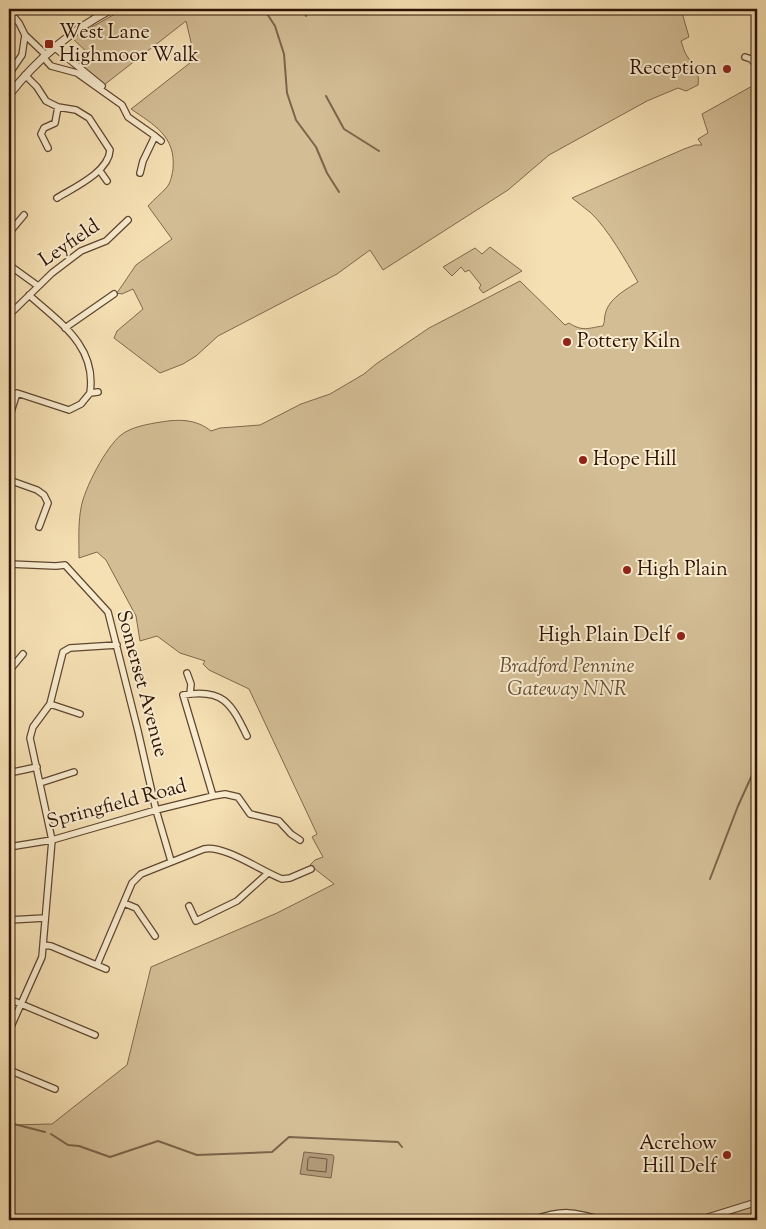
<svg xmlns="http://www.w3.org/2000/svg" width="766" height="1229" viewBox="0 0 766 1229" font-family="'Sorts Mill Goudy',serif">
	<rect width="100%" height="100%" fill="#f5e0b3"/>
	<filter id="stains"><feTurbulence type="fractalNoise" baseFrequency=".004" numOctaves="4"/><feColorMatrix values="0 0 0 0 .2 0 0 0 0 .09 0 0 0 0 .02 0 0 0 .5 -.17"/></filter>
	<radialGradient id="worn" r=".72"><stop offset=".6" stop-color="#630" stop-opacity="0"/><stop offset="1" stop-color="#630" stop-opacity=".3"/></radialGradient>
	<path fill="#d3bd95" stroke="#80684d" d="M 124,9 L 681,9 L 689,37 L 681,41 C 683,46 684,52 687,56 C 694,67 700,72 698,85 L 686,91 L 678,88 L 647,101 L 549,155 L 508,190 L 383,270 L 370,250 L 337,274 L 218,336 L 196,356 L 183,364 L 160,373 L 114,338 L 117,331 L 143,309 L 133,289 L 122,294 L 117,293 L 136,265 L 172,239 L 148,206 C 154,199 161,194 167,187 C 171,182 172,175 173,169 C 176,136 154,125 131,109 L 195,59 L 186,21 L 104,85 L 81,67 L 89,54 L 72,38 Z
		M 757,79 L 757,1220 L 424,1220 L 381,1217 L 386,1220 L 9,1220 L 9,1125 L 52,1124 L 127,1065 L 151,967 L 277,913 L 334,884 L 310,865 L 315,860 L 323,857 L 312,837 L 317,834 L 249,689 L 209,670 L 203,664 L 205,661 L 180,653 L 157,636 L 140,641 L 136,616 L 106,560 L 97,552 L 79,558 C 79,541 78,524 81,508 C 84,489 106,447 121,435 C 131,427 148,424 161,422 C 179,419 196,419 211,431 L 220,428 L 260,425 L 301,404 L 330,394 L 364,374 L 376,364 L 429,328 L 520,281 L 565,325 L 569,323 C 583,332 588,328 603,326 C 605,322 604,319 605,315 C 608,299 625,290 638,282 C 626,261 608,229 591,213 C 585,208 578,203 572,198 L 684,149 L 695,145 L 702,145 L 698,139 L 708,133 L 702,114 L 754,85 Z
		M 490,247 L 522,271 L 483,293 L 479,288 L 481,285 L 469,270 L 465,272 L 461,267 L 452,276 L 443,267 L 475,248 L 482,254 Z"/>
	<path fill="#b19a78" stroke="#7c644a" d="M 304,1152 L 333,1155 L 334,1157 L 331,1178 L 300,1174 Z"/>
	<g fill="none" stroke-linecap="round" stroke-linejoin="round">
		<path stroke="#6f563e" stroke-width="1" d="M 310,1157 L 327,1159 L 326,1172 L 307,1170 L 308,1159 Z"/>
		<path stroke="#7c644a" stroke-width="2" d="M 264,9 L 275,26 L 284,54 L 287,93 L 296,120 L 316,147 L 327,173 L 339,192
			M 304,9 L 306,16
			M 326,96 L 344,129 L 379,151
			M 710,879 L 738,806 L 757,764
			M 9,1125 L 14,1124 L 45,1132
			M 51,1134 L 68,1145 L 79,1146 L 110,1157 L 158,1141 L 197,1155 L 272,1152 L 289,1137 L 398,1142 L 402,1147"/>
		<g stroke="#5f4630" stroke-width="8">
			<path id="minor" d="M 93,9 L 98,16
				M 9,11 L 19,23 L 25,35 L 46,55
				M 54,47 L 102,86
				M 43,57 L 51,66 L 77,73 L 122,105 L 128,117 L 155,136 L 143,161 L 140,173
				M 745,57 L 751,59 L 757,66
				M 9,74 L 22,55 L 25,35
				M 25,75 L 37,87 L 46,101 L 58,107 L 76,110 L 89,118 L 110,150 C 109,172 73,188 57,198
				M 155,136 L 161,141
				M 48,148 L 41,134 L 44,128 L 55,123 L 58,107
				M 100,171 L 107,181
				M 9,233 L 24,215
				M 9,265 L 38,286
				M 29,295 C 60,323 97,346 90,393
				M 9,315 L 52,273 L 81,251 L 106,241 L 128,220
				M 65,328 L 114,294
				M 9,418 L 17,393 L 69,410 L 81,404 L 90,393 L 98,392
				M 9,480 L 37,490 L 44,495 L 48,503 L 39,527
				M 9,564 L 56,566 L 65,565 L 108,612 L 138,731 L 156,810 L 171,861
				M 9,671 L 23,654
				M 187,673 L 191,684 L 190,694
				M 50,704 L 80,714
				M 9,773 L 37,767
				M 40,783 L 74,772
				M 213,796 L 183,695 C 223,688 231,703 247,736
				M 9,847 L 52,840 L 156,810 L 213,796 L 225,794 L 238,797 L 250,814 L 279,821 L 291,834 L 300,840
				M 124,903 L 136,908 L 155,936
				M 189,906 L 196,921 L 237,901 L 267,874
				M 9,920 L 45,918
				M 43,945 L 51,946 L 106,969
				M 97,965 L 132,883 L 141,874 L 204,849 C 225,845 261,871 282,879 L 290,878 L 311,869
				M 9,999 L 95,1035
				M 9,1031 L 42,957 L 52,840 L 30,738 L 33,727 L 50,704 L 63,652 L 70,648 L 117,645
				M 9,1070 L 55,1089
				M 364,1220 L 385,1220
				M 533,1220 C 563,1209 574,1212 603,1220
				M 699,1220 L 757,1202"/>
		</g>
		<g stroke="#5f4630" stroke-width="9">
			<path id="tertiary" d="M 9,95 C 37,59 72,30 112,9"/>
		</g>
		<use href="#minor" stroke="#f8ebce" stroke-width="5.5"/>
		<use href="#tertiary" stroke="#f8ebce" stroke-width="7"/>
	</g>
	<g fill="#8f2418" stroke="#f8ebce" stroke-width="2">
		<rect x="44" y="39" width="10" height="10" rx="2.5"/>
		<circle cx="727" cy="69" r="5"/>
		<circle cx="567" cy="342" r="5"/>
		<circle cx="583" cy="460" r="5"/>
		<circle cx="627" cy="570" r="5"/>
		<circle cx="681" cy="636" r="5"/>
		<circle cx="727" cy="1155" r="5"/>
	</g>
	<g text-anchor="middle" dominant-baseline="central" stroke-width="4" stroke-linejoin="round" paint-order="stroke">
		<g font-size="20" fill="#2d1205" stroke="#f8ebce" text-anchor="start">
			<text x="59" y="33">West Lane<tspan x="59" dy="23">Highmoor Walk</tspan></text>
			<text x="717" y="69" text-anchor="end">Reception</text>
			<text x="577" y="342">Pottery Kiln</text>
			<text x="593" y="460">Hope Hill</text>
			<text x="637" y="570">High Plain</text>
			<text x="671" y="636" text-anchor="end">High Plain Delf</text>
			<text x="717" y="1144" text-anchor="end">Acrehow<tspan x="717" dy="23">Hill Delf</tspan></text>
		</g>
		<g font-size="20" fill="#2d1205" stroke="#f8ebce">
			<text transform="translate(70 244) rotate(-34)">Leyfield</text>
			<text transform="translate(141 684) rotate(75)">Somerset Avenue</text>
			<text transform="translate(117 805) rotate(-15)">Springfield Road</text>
		</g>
		<g font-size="20" font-style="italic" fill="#674e37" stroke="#f8ebce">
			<text x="567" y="667">Bradford Pennine<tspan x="567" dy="23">Gateway NNR</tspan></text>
		</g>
	</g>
	<rect width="766" height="1229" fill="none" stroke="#f5e0b3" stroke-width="30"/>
	<rect x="10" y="10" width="746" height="1209" fill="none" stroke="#2d1205" stroke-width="2.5"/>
	<rect x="15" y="15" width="736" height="1199" fill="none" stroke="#2d1205"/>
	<rect width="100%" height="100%" filter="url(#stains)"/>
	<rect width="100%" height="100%" fill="url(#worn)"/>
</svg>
